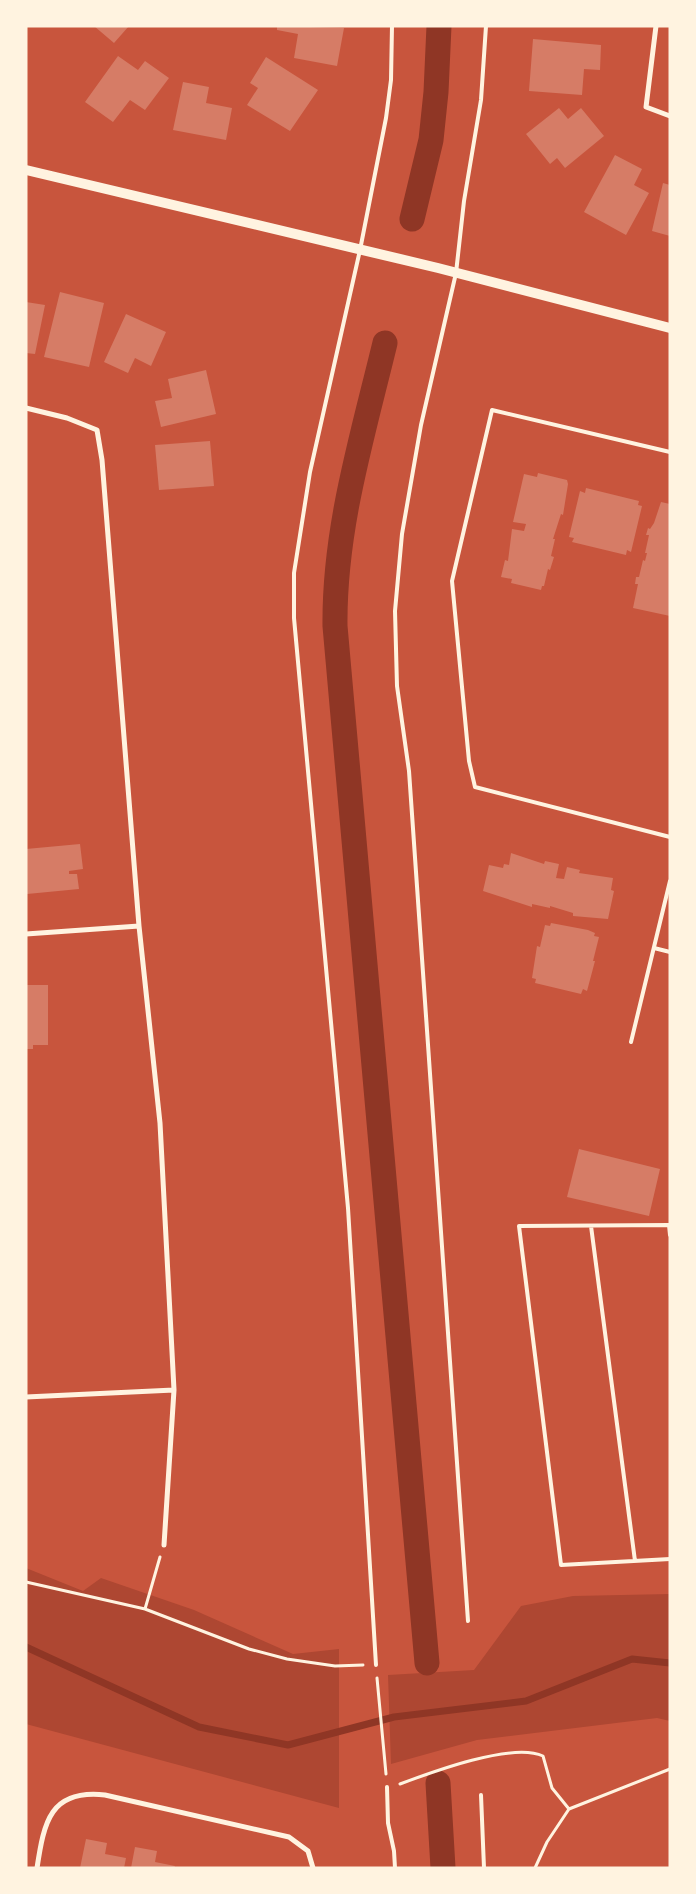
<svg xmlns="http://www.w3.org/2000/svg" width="696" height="1894" viewBox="0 0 696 1894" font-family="Montserrat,sans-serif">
	<rect width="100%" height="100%" fill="#c8553d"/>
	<path fill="#ae4732" d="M 26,1568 L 83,1591 L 101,1578 L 194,1610 L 293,1654 L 339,1649 L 339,1808 L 26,1724 Z
		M 670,1594 L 670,1721 L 657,1718 L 477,1740 L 391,1764 L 388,1675 L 474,1670 L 521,1606 L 573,1596 Z"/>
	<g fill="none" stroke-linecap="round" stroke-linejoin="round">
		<path stroke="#8f3625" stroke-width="7" d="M 26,1647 L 199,1727 L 288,1745 L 394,1717 L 526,1701 L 632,1659 L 670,1663"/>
		<path stroke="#8f3625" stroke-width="25" d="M 412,219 L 431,140 L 436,92 L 439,26
			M 385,343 C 362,438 334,529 335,626 L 427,1663
			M 438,1783 L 443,1868"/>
	</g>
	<path fill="#d67c66" d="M 94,26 L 129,26 L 114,43 Z
		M 277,26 L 344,28 L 337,66 L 294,58 L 298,34 L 277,30 Z
		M 533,39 L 601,45 L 600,70 L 584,69 L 582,95 L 529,91 Z
		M 118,56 L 138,70 L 145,61 L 169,78 L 145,110 L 130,100 L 113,122 L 85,102 Z
		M 266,57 L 318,90 L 290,131 L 247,105 L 258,88 L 250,83 Z
		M 183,82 L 209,87 L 206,103 L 232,108 L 226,140 L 173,130 Z
		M 559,108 L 568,119 L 581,108 L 604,136 L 565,168 L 557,158 L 550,164 L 526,134 Z
		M 615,155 L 642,169 L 634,185 L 649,193 L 626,235 L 584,212 Z
		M 663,183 L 670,185 L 670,236 L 652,231 Z
		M 60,292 L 104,303 L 89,367 L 44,357 Z
		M 26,302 L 45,305 L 35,354 L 26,353 Z
		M 126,314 L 166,332 L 151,366 L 135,358 L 128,373 L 104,362 Z
		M 206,370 L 216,414 L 161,427 L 155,401 L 172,398 L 168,379 Z
		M 210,441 L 214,486 L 159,490 L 155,445 Z
		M 538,473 L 567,480 L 568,484 L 563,515 L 561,514 L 553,539 L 555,539 L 551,556 L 554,557 L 550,570 L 548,569 L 544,586 L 542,586 L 541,590 L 511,583 L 512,579 L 501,577 L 505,560 L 508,561 L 512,529 L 524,531 L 526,524 L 513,522 L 524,474 L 537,477 Z
		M 586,488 L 639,501 L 638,505 L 642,506 L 631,552 L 627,550 L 626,555 L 572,542 L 574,538 L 569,537 L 580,491 L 585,493 Z
		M 661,502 L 670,504 L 670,616 L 633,608 L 638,584 L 635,584 L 636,577 L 639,577 L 643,560 L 645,561 L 647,553 L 645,553 L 649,535 L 646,535 L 648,528 L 650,529 L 654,523 Z
		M 80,844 L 83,869 L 69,871 L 69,874 L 77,874 L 79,889 L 27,894 L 26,849 Z
		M 511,853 L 544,864 L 545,861 L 559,864 L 556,878 L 564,879 L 567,867 L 580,870 L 579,873 L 613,878 L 611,890 L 614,891 L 608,919 L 573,916 L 573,913 L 550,906 L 550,908 L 532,904 L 532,907 L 483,891 L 489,865 L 503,868 L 504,864 L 509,865 Z
		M 551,923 L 588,930 L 595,933 L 594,936 L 599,937 L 593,961 L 595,961 L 587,991 L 583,989 L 581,994 L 535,983 L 536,979 L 532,978 L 537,946 L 540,947 L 545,925 L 550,926 Z
		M 26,985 L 48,985 L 48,1045 L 33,1045 L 33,1049 L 26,1049 Z
		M 579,1149 L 660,1169 L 649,1216 L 567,1197 Z
		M 86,1839 L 107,1843 L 105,1854 L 126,1858 L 124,1868 L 80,1868 Z
		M 135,1847 L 157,1851 L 155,1862 L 175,1866 L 174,1868 L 131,1868 Z"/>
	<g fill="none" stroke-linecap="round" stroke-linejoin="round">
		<path stroke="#fff3e0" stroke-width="3" d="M 26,1582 L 145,1609 L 249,1649 L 287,1659 L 335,1666 L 363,1665
			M 145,1609 L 160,1557
			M 377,1678 L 386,1774
			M 400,1784 C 432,1772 512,1742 543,1756 L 552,1788 L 569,1809 L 670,1769
			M 535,1868 L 547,1842 L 569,1809"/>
		<path stroke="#fff3e0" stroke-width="4" d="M 670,452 L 492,410 L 452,581 L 469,761 L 475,787 L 670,837
			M 654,948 L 670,952
			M 631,1042 L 670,881
			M 591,1226 L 635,1561
			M 670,1235 L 669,1225 L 519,1226 L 561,1565 L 670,1559
			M 468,1621 L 409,771 L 397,686 L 395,611 L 402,534 L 421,425 L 456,273 L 464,201 L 481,100 L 486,26
			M 376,1665 L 348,1208 L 294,618 L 294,573 L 310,472 L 360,250 L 386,118 L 391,80 L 392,26
			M 387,1787 L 388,1823 L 394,1851 L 395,1868
			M 481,1795 L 484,1868"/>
		<path stroke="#fff3e0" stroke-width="5" d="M 656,26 L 646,107 L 670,116
			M 26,408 L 67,418 L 97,430 L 102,460 L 139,926 L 160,1123 L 174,1390 L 164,1545
			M 26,934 L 139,926
			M 26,1397 L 174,1390
			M 37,1868 C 44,1822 50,1789 105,1795 L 289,1837 L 308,1851 L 313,1868"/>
		<path stroke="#fff3e0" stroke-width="10" d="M 26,170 L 438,268 L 670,328"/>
	</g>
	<rect width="696" height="1894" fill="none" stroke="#fff3e0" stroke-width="55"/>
</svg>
